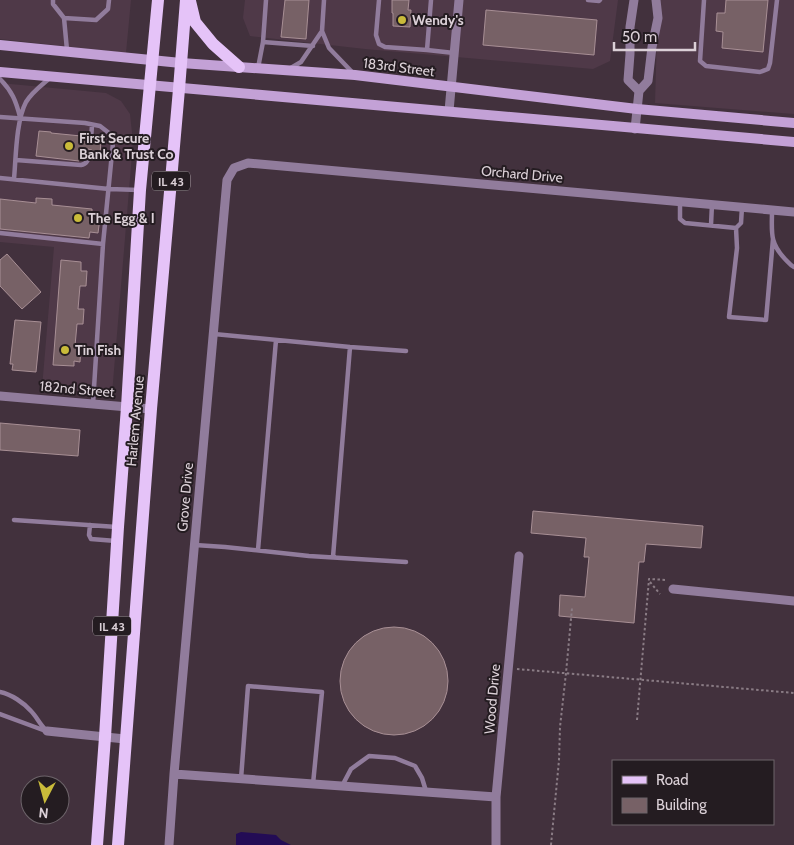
<svg xmlns="http://www.w3.org/2000/svg" width="794" height="845" viewBox="0 0 794 845" font-family="Cabin,sans-serif">
	<rect width="100%" height="100%" fill="#42313d"/>
	<path fill="#4f3948" d="M 0,0 L 131,0 L 126,53 L 0,39 Z
		M 245,0 L 618,0 L 610,61 L 593,69 L 365,49 L 250,36 L 243,18 Z
		M 658,0 L 794,0 L 794,114 L 655,103 Z
		M 0,83 L 106,93 L 121,101 L 130,114 L 133,142 L 112,394 L 42,388 L 54,247 L 0,242 Z"/>
	<path fill="#230c55" d="M 241,832 L 276,835 L 281,840 L 291,845 L 236,845 L 236,834 Z"/>
	<path fill="#776166" stroke="#a88f95" d="M 285,0 L 309,0 L 306,39 L 281,37 Z
		M 392,0 L 409,0 L 408,10 L 411,10 L 410,27 L 393,26 L 393,13 L 392,13 Z
		M 726,0 L 768,0 L 763,52 L 722,48 L 723,32 L 716,31 L 717,13 L 725,13 Z
		M 486,10 L 597,20 L 594,55 L 483,45 Z
		M 39,131 L 51,132 L 51,133 L 81,136 L 81,139 L 87,139 L 88,142 L 90,144 L 93,143 L 95,140 L 101,141 L 100,154 L 93,154 L 92,150 L 88,149 L 85,153 L 80,152 L 79,161 L 36,156 Z
		M 36,198 L 52,199 L 52,205 L 92,209 L 92,217 L 100,218 L 98,233 L 90,232 L 89,238 L 0,229 L 0,199 L 36,203 Z
		M 7,254 L 41,292 L 22,309 L 0,286 L 0,260 Z
		M 61,260 L 81,262 L 81,271 L 87,271 L 86,286 L 80,286 L 78,309 L 84,309 L 83,324 L 77,324 L 75,346 L 81,346 L 80,362 L 74,361 L 74,366 L 53,365 Z
		M 15,320 L 41,322 L 36,372 L 12,370 L 13,364 L 10,364 Z
		M 0,423 L 80,430 L 78,456 L 0,450 Z
		M 533,511 L 703,526 L 701,548 L 646,544 L 644,562 L 639,562 L 634,623 L 559,616 L 560,595 L 585,597 L 589,557 L 584,557 L 586,538 L 531,533 Z
		M340 681a54 54 0 1 1 108 0a54 54 0 1 1-108 0Z"/>
	<g fill="none" stroke-linecap="round" stroke-linejoin="round">
		<path stroke="#8a7c85" stroke-width="2" stroke-dasharray="2.5 2.5" stroke-linecap="butt" d="M 650,582 L 660,594
			M 517,669 L 794,693
			M 637,720 L 649,579 L 667,580
			M 551,845 L 559,760 L 560,727 L 566,673 L 572,608"/>
		<path stroke="#917c9c" stroke-width="4.5" d="M 53,0 L 53,4 L 64,18 L 67,50
			M 324,0 L 322,31 L 329,48 L 353,73
			M 379,0 L 376,35 L 379,44 L 385,47 L 427,50 L 431,0
			M 588,0 L 599,1 L 600,0
			M 704,0 L 700,61 L 706,66 L 760,72 L 768,69 L 770,63 L 777,0
			M 64,18 L 96,20 L 108,9 L 109,0
			M 263,42 L 313,46
			M 427,50 L 454,53
			M 258,68 L 263,42 L 266,0
			M 289,69 L 301,62 L 322,31
			M 0,79 C 12,91 16,101 20,117
			M 0,117 L 85,123 L 100,126 L 109,133 L 113,143 L 103,244
			M 91,140 L 92,125
			M 16,160 L 81,165 C 87,164 89,160 89,153
			M 0,178 L 109,189 L 139,190
			M 14,179 C 16,157 16,121 26,102 C 32,92 42,85 51,77
			M 680,201 L 680,219 L 685,223 L 736,228 L 741,223 L 742,207
			M 772,210 C 772,232 769,242 785,259 C 788,262 790,265 794,267
			M 711,225 L 712,204
			M 736,228 L 737,248 L 729,317 L 766,320 L 773,239
			M 0,233 L 103,244 L 93,404
			M 214,334 L 350,347 L 406,351
			M 14,520 L 117,527
			M 90,525 L 89,535 L 91,539 L 116,541
			M 195,545 L 225,547 L 309,556 L 406,562
			M 258,550 L 276,340
			M 333,557 L 350,347
			M 0,692 C 11,694 24,703 31,711 C 37,717 40,725 47,731
			M 0,714 L 43,730
			M 241,779 L 248,686 L 322,692 L 313,784
			M 342,786 L 351,769 L 369,756 L 395,758 L 415,766 L 422,778 L 426,791"/>
		<path stroke="#917c9c" stroke-width="9" d="M 634,0 L 630,27 L 630,54 L 628,80 L 639,91
			M 449,111 L 459,0
			M 635,129 L 639,91 L 648,81 L 652,47 L 658,18 L 656,0
			M 0,396 L 151,409
			M 673,589 L 794,601
			M 47,731 L 125,739
			M 174,774 L 496,797
			M 169,845 L 174,774 L 227,180 L 234,168 L 248,163 L 794,212
			M 496,845 L 496,797 L 519,556"/>
		<path stroke="#c3a1d6" stroke-width="10" d="M 0,45 L 181,63 L 355,75 L 637,109 L 794,123
			M 0,72 L 794,142"/>
		<path stroke="#e5c3f8" stroke-width="12" d="M 190,1 L 195,22 L 213,44 L 239,67
			M 97,845 L 105,737 L 118,527 L 127,407 L 140,190 L 158,0
			M 118,845 L 151,409 L 179,89 L 186,0"/>
	</g>
	<g fill="#c9bb3a" stroke="#241c21" stroke-width="2">
		<circle cx="402" cy="20" r="5"/>
		<circle cx="69" cy="146" r="5"/>
		<circle cx="78" cy="218" r="5"/>
		<circle cx="65" cy="350" r="5"/>
	</g>
	<g text-anchor="middle" dominant-baseline="central" stroke-width="4" stroke-linejoin="round" paint-order="stroke">
		<g fill="#241c21" stroke="#a49aa0" stroke-width="1">
			<rect x="152" y="171.5" width="38" height="19" rx="4"/>
			<rect x="93" y="616.5" width="38" height="19" rx="4"/>
		</g>
		<g font-size="12" font-weight="bold" fill="#dbd0d7">
			<text x="171" y="181">IL 43</text>
			<text x="112" y="626">IL 43</text>
		</g>
		<g font-size="14" font-weight="bold" fill="#dbd0d7" stroke="#241c21" text-anchor="start">
			<text x="412" y="20">Wendy's</text>
			<text x="79" y="138">First Secure<tspan x="79" dy="16">Bank &amp; Trust Co</tspan></text>
			<text x="88" y="218">The Egg &amp; I</text>
			<text x="75" y="350">Tin Fish</text>
		</g>
		<g font-size="14" fill="#dbd0d7" stroke="#241c21">
			<text transform="translate(399 67) rotate(7)">183rd Street</text>
			<text transform="translate(522 174) rotate(5)">Orchard Drive</text>
			<text transform="translate(77 389) rotate(5)">182nd Street</text>
			<text transform="translate(135 421) rotate(-85)">Harlem Avenue</text>
			<text transform="translate(185 497) rotate(-85)">Grove Drive</text>
			<text transform="translate(492 699) rotate(-85)">Wood Drive</text>
		</g>
	</g>
	<rect x="612" y="760" width="162" height="65" fill="#241c21" stroke="#6d646a"/>
	<rect x="622" y="776" width="25" height="8" fill="#e5c3f8" stroke="#6d646a"/>
	<text x="656" y="785" font-size="15" fill="#dbd0d7">Road</text>
	<rect x="622" y="798" width="25" height="15" fill="#776166" stroke="#6d646a"/>
	<text x="656" y="810" font-size="15" fill="#dbd0d7">Building</text>
	<g transform="translate(45 800) rotate(186)"><circle r="24" fill="#241c21" stroke="#6d646a"/>
	<path d="M0-4L9 19L0 12L-9 19Z" fill="#c9bb3a"/>
	<text y="-8" font-size="14" font-weight="bold" text-anchor="middle" fill="#dbd0d7">N</text>
	</g>
	<path d="M614 42v8h81v-8" fill="none" stroke="#dbd0d7" stroke-width="2.5"/>
	<text x="622" y="42" font-size="15" fill="#dbd0d7" stroke="#241c21" stroke-width="4" paint-order="stroke">50 m</text>
</svg>
